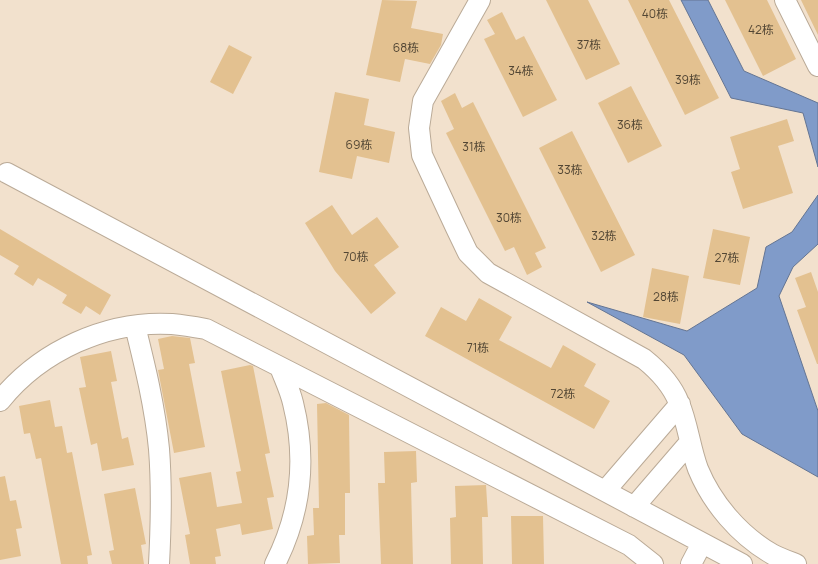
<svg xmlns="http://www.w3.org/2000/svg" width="818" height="564" viewBox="0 0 818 564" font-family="Manrope,'Noto Sans SC',sans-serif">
	<rect width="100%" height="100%" fill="#f2e1cd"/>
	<path fill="#809bc9" stroke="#647593" d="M 681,0 L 708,0 L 744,71 L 818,103 L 818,167 L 803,113 L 731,98 Z
		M 818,195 L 818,244 L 793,267 L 779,296 L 818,411 L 818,477 L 742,434 L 684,355 L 587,302 L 687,331 L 757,288 L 766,247 L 792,232 Z"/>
	<path fill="#e3c190" d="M 382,0 L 417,1 L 411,28 L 443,34 L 441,45 L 430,64 L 405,59 L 400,82 L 366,75 Z
		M 546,0 L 588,0 L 620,64 L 586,80 Z
		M 628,0 L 669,0 L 719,98 L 685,115 Z
		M 725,0 L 767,0 L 796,59 L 763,76 Z
		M 801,0 L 818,0 L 818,35 Z
		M 502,12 L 516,40 L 524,36 L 557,100 L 523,117 L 484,39 L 495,34 L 487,20 Z
		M 229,45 L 252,57 L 233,94 L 210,82 Z
		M 631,86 L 662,146 L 628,163 L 598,103 Z
		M 335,92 L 369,99 L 364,125 L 395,132 L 389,163 L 357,156 L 352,179 L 319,172 Z
		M 455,93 L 462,108 L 473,102 L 546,248 L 535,253 L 542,267 L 527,275 L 514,247 L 505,251 L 446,133 L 454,129 L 441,101 Z
		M 787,119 L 794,141 L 778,146 L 793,193 L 743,209 L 731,172 L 740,169 L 730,137 Z
		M 572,131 L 635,255 L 601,272 L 539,148 Z
		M 332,205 L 352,235 L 377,217 L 399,247 L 374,265 L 396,293 L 371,314 L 335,271 L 305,223 Z
		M 0,229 L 111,295 L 100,315 L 86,306 L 81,314 L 62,303 L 67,295 L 52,286 L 38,278 L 33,286 L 14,274 L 19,266 L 0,255 Z
		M 713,229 L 750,237 L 740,285 L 703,278 Z
		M 652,268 L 689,276 L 680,324 L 643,317 Z
		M 811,272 L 818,292 L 818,364 L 817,364 L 797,310 L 806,307 L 795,278 Z
		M 479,298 L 512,317 L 499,340 L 551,368 L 563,345 L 596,364 L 584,386 L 610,401 L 594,429 L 425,336 L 441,307 L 466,321 Z
		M 172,336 L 190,338 L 195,363 L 189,364 L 205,447 L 174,453 L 158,370 L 164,369 L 158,339 Z
		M 111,351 L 117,381 L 111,382 L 122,439 L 128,437 L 134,465 L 102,471 L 97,443 L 91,445 L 79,388 L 86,387 L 80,357 Z
		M 250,365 L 253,366 L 270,453 L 265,454 L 274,497 L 267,498 L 273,529 L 242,535 L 240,524 L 216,529 L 221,556 L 215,557 L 216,564 L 190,564 L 185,535 L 190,534 L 179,478 L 211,472 L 217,507 L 242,503 L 236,472 L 241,471 L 221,371 Z
		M 50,400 L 55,427 L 62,426 L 67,453 L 72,452 L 92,555 L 87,556 L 88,564 L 61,564 L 41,458 L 36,459 L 30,433 L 24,434 L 19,406 Z
		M 326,403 L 349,415 L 350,493 L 345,493 L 345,535 L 339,535 L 340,563 L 308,564 L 307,536 L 314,535 L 313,508 L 319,508 L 317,404 Z
		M 416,451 L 417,482 L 411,483 L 413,564 L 381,564 L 378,483 L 385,483 L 384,452 Z
		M 5,476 L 10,501 L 16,500 L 22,528 L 16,529 L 21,556 L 0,560 L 0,477 Z
		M 486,485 L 488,517 L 482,517 L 483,564 L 451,564 L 450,518 L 456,517 L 455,486 Z
		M 135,488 L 146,544 L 141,545 L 144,564 L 112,564 L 109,551 L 114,550 L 104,494 Z
		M 511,516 L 543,516 L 544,564 L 512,564 Z"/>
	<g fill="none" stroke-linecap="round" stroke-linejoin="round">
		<g stroke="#baaa97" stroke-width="22">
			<path id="minor" d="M 480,0 L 423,101 L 419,128 L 422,155 L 456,228 L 468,253 L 488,273 L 644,359 C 659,371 672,385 679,403 C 688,424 690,448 698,469 C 712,503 739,535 772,554 C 779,558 788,561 796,564
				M 785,0 L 818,66
				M 7,173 L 742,564
				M 135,326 C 145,366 155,407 159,449 C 162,488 161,526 159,564
				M 0,401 C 40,351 107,320 172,324 C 183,325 195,327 206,329 L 629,545 L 653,564
				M 605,491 L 680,404
				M 634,507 L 690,442
				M 275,564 C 301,513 307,459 293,403 C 290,390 284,378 280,367
				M 691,564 L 702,543"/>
		</g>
		<use href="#minor" stroke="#fff" stroke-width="20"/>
	</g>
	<g text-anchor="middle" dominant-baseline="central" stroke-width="5" stroke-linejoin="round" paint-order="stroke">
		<g font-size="12" fill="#524634">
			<text x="655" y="13">40栋</text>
			<text x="761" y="29">42栋</text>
			<text x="589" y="44">37栋</text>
			<text x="406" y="47">68栋</text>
			<text x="521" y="70">34栋</text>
			<text x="688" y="79">39栋</text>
			<text x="630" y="124">36栋</text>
			<text x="359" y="144">69栋</text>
			<text x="474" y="146">31栋</text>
			<text x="570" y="169">33栋</text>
			<text x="509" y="217">30栋</text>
			<text x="604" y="235">32栋</text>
			<text x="356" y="256">70栋</text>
			<text x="727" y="257">27栋</text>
			<text x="666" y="296">28栋</text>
			<text x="478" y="347">71栋</text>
			<text x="563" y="393">72栋</text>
		</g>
	</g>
</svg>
